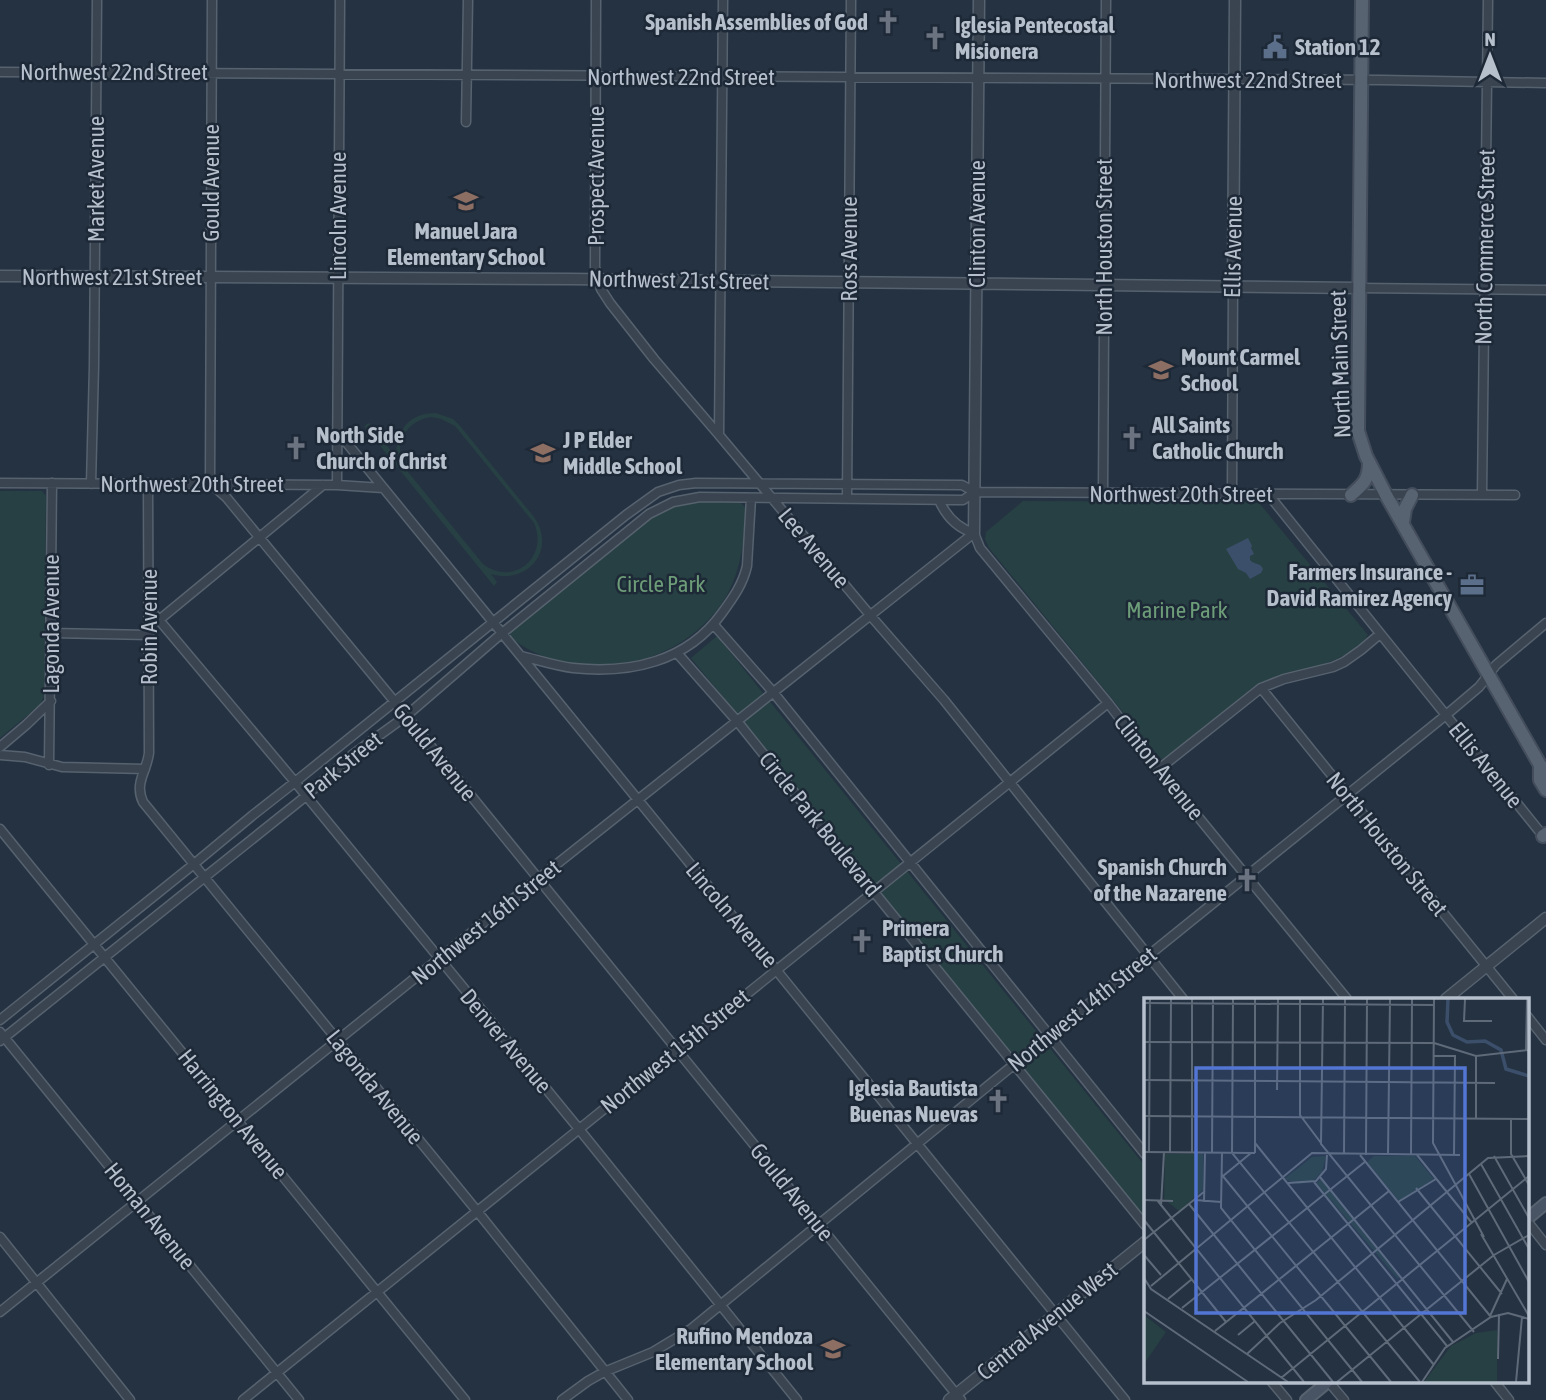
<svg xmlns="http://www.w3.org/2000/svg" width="1546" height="1400" viewBox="0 0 1546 1400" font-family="'Asap Condensed',sans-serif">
	<rect width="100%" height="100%" fill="#253242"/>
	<path fill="#274043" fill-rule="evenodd" d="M 436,413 L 453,419 L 461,427 L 534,517 C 557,549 528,585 491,574 L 497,582 L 494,586 L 364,426 L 369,423 L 396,457 C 396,431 408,413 436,413 ZM 431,417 L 441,419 L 455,426 L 534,523 C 549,558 513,587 483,564 L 404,467 C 393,443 406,421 431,417 Z
		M 0,491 L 42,491 L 46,496 L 44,696 L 40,705 L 0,738 Z
		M 694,501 L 739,501 L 745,507 C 745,538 742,567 727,595 C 685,668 576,690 510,637 L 509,633 L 652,516 L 675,504 Z
		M 1023,501 L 1256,502 L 1260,504 L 1368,635 C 1365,640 1361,643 1356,647 C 1330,667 1312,666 1282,675 C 1271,678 1261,683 1251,689 L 1165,759 L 1161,759 L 989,548 L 985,539 L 986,532 Z
		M 717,636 L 1145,1166 L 1145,1214 L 1140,1212 L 691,658 Z"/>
	<path fill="#3b4f6b" d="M 1248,538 L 1252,546 L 1251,548 L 1254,554 L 1250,556 L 1250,560 C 1254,565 1260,562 1263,569 L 1261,573 L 1250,579 L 1246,573 L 1238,569 L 1226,549 Z"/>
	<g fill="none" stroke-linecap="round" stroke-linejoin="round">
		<g stroke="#57626f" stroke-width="11">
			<path id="minor" d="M 212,0 L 210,483 L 226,497 L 395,702 L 961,1400
				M 596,0 L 595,267 L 601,289 L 610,303 L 654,359 L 719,435
				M 723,0 L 719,435 L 870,615 L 944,700 L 1183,999
				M 0,72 L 1382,80 L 1546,83
				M 466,122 L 468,0
				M 1358,288 L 1546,290
				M 337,431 C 600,754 864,1075 1125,1400
				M 0,483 L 337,485 L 383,488
				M 148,483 L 149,753 C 147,771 134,783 143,802 L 477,1211 L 628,1400
				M 91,484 L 94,366 L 97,0
				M 337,485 L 340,0
				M 1103,493 L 1106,0
				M 1232,494 L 1233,286
				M 1268,494 L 1544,837
				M 1482,494 L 1488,0
				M 847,498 L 851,0
				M 939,500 C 946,516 957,528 974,533
				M 974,533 L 980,548 L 1108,703 L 1159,769 L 1347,999
				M 149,608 L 295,782 L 579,1129 L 797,1400
				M 159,620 L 323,485
				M 714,625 L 773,692 L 1145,1154
				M 52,633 L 149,635
				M 677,653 L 737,721 L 874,892 L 1145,1225
				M 521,656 C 538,660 556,666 573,668 C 630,674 687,662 722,613 C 733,598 743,584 747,566 L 751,498
				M 1261,688 L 1513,999
				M 0,747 L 26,725 L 51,701
				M 0,755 L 25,757 L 62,767 L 145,769
				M 49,765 L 52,483
				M 1159,769 L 1261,688 L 1284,679 L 1333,667 L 1344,662 L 1361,650 L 1380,634
				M 0,829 L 465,1400
				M 1527,1016 L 1546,1040
				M 0,1020 L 194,864 L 253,815 L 295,782 L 626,515 L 658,492 L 679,485 L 696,483 L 962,485 L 975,492 L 1515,495
				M 0,1032 L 299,1400
				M 0,1041 L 306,796 L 352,755 L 406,716 L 501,634 L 649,514 L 673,502 L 700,497 L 963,500 L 975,492
				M 1527,1221 L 1546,1245
				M 0,1237 L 130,1400
				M 0,1312 L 538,879 L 974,533
				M 1271,1381 L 1287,1400
				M 1328,1381 L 1344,1400
				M 1494,1381 L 1509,1400
				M 243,1400 L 1108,703
				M 562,1400 L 588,1381 L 604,1372 L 653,1352 L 691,1329 L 1050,1035 L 1446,715 L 1479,687 L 1496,665 L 1546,623"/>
		</g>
		<g stroke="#57626f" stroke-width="13">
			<path id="tertiary" d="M 0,276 L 570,279 L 1358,288
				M 1233,286 L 1235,0
				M 974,533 L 979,0
				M 1446,999 L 1546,918
				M 949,1400 L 1145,1242"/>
		</g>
		<g stroke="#57626f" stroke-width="14">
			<path id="secondary" d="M 1527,1219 L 1546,1203
				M 1306,1400 L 1329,1381"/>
		</g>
		<g stroke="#434d5b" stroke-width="16">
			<path id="primary" d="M 1362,0 L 1358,431 L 1366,456 L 1386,495 L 1540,765 L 1546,770
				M 1351,495 C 1364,484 1369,479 1369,462
				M 1403,522 L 1405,509 L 1412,495
				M 1540,765 L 1540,780 L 1546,790
				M 1543,836 L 1546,834"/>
		</g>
		<use href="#minor" stroke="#3a4451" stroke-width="8"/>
		<use href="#tertiary" stroke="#3a4451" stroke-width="10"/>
		<use href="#secondary" stroke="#485364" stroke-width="10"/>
		<use href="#primary" stroke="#586371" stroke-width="12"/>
	</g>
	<defs>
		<g id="church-bare" transform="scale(1.89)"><path d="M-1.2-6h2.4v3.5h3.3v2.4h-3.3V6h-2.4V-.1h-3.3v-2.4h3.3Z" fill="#6b7280" stroke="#1e2937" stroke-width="2.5" paint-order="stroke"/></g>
		<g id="civic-bare" transform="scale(1.89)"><path d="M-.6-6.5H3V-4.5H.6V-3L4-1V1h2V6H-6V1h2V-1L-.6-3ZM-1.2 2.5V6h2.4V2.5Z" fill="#5c6f8a" stroke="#1e2937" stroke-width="2.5" paint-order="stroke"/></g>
		<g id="school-bare" transform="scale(1.89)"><path d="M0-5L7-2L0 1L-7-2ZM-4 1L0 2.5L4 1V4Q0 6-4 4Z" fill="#8d6e63" stroke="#1e2937" stroke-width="2.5" paint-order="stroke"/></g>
		<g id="office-bare" transform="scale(1.89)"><path d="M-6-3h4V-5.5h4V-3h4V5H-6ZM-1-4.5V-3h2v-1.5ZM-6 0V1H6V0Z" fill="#5c6f8a" stroke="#1e2937" stroke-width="2.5" paint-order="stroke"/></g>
	</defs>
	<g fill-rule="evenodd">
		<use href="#church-bare" x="888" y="22"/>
		<use href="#church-bare" x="935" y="38"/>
		<use href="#civic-bare" x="1275" y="47"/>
		<use href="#school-bare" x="466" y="201"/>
		<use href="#school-bare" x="1161" y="370"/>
		<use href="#church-bare" x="1132" y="438"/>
		<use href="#church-bare" x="296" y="448"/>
		<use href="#school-bare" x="543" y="453"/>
		<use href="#office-bare" x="1472" y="585"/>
		<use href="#church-bare" x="1247" y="880"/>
		<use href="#church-bare" x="862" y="941"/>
		<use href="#church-bare" x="998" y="1101"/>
		<use href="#school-bare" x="833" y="1349"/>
	</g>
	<g text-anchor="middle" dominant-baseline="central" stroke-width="5" stroke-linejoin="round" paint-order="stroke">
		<g font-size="23" font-weight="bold" fill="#b6bfcc" stroke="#1e2937" text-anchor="start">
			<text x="868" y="22" text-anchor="end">Spanish Assemblies of God</text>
			<text x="955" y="25">Iglesia Pentecostal<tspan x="955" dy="26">Misionera</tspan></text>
			<text x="1295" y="47">Station 12</text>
			<text x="466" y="231" text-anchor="middle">Manuel Jara<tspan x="466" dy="26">Elementary School</tspan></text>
			<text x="1181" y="357">Mount Carmel<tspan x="1181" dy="26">School</tspan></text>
			<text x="1152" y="425">All Saints<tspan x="1152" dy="26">Catholic Church</tspan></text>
			<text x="316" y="435">North Side<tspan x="316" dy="26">Church of Christ</tspan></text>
			<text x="563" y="440">J P Elder<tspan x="563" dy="26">Middle School</tspan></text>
			<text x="1452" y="572" text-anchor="end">Farmers Insurance -<tspan x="1452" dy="26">David Ramirez Agency</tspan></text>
			<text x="1227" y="867" text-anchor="end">Spanish Church<tspan x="1227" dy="26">of the Nazarene</tspan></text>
			<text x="882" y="928">Primera<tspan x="882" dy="26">Baptist Church</tspan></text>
			<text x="978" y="1088" text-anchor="end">Iglesia Bautista<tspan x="978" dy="26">Buenas Nuevas</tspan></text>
			<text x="813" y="1336" text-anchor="end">Rufino Mendoza<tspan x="813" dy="26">Elementary School</tspan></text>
		</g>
		<g font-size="23" fill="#b6bfcc" stroke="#1e2937">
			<text x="114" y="72">Northwest 22nd Street</text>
			<text x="681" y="77">Northwest 22nd Street</text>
			<text x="1248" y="80">Northwest 22nd Street</text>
			<text transform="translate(596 176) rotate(-90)">Prospect Avenue</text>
			<text transform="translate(96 179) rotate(-90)">Market Avenue</text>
			<text transform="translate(211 183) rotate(-90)">Gould Avenue</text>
			<text transform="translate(338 216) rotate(-90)">Lincoln Avenue</text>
			<text transform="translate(977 224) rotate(-90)">Clinton Avenue</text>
			<text transform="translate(1104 247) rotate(-90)">North Houston Street</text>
			<text transform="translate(1233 247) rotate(-89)">Ellis Avenue</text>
			<text transform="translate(1485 247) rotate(-89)">North Commerce Street</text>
			<text transform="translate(849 249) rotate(-90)">Ross Avenue</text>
			<text x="112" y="277">Northwest 21st Street</text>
			<text transform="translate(679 280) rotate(1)">Northwest 21st Street</text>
			<text transform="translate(1340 364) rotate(-92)">North Main Street</text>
			<text x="192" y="484">Northwest 20th Street</text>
			<text x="1181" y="494">Northwest 20th Street</text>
			<text transform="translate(814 548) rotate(50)">Lee Avenue</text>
			<text transform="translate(51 624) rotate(-90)">Lagonda Avenue</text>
			<text transform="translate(149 627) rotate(-90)">Robin Avenue</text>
			<text transform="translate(435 752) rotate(51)">Gould Avenue</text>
			<text transform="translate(343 765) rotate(-39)">Park Street</text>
			<text transform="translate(1486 765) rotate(51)">Ellis Avenue</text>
			<text transform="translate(1159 767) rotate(51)">Clinton Avenue</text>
			<text transform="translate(820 824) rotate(51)">Circle Park Boulevard</text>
			<text transform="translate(1387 844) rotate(51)">North Houston Street</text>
			<text transform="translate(732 915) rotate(50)">Lincoln Avenue</text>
			<text transform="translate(486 922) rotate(-39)">Northwest 16th Street</text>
			<text transform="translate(1082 1009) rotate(-39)">Northwest 14th Street</text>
			<text transform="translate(506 1041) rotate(50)">Denver Avenue</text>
			<text transform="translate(675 1051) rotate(-39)">Northwest 15th Street</text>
			<text transform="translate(375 1087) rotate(51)">Lagonda Avenue</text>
			<text transform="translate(233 1114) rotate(51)">Harrington Avenue</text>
			<text transform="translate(792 1192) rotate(51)">Gould Avenue</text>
			<text transform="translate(150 1216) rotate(51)">Homan Avenue</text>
			<text transform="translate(1047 1321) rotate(-39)">Central Avenue West</text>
		</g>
		<g font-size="23" fill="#6d9d78" stroke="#1e2937">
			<text x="661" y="584">Circle Park</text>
			<text x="1177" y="610">Marine Park</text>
		</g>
	</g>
	<g transform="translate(1144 998)">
		<rect width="385" height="385" fill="#253242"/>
		<path d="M 21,156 L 59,156 L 59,192 L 35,213 L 20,201 ZM 182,158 L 178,174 L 168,184 L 155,186 L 140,181 L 168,159 ZM 230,158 L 271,158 L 290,181 L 255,203 L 223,164 ZM 177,181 L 255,279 L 254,281 L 172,185 ZM 0,317 L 22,334 L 0,366 ZM 353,332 L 353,384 L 280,384 L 307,348 L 332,335 Z" fill="#274043"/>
		<path fill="none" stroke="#3b4f6b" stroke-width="3.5" d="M 304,1 L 303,24 L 309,37 L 323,44 L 341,43 L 357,52 L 362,71 L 385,78"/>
		<path fill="none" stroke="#5f6a79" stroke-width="2" d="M 89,1 L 88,155 L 276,384M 156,1 L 156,117 L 177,145M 179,1 L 177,146 L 330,334M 290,1 L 289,145 L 340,239M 321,1 L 320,23 L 348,23M 0,5 L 290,7M 0,44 L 290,45M 290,45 L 332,58 L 385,52M 382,52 L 383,1M 290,58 L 311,58 L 310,157M 0,82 L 351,85M 133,92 L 134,1M 0,118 L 385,121M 332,121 L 332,58M 367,121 L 367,156 L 385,187M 111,145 L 290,367M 0,154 L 111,155M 5,154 L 6,1M 26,154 L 27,1M 48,155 L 48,1M 68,155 L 69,1M 78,155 L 77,210 L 218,384M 111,155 L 111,1M 200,156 L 201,1M 244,156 L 246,1M 267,156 L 268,1M 216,157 L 347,319M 222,157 L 223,1M 273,157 L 328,225M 350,158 L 385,220M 337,166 L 385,251M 325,176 L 385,284M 78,177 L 247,384M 79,178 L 107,155M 176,179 L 309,344M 170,184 L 303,348M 144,185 L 172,183 L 182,171 L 183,157M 272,190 L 358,296M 0,202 L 29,203M 13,202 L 160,384M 51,202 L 77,204M 60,204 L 61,155M 254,204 L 292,181M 45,206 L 189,384M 17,208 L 20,154M 0,222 L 82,324M 337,236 L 385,318M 0,242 L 61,193M 0,257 L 17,277M 350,257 L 385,237M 0,280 L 7,291 L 144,384M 7,288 L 168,155 L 316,157M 24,301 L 48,281M 38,310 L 222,163M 0,313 L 104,384M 346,318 L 363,281M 71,333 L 245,193M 94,337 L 111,323M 103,356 L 136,325 L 172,302 L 344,160 L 385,158M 354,361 L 355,316M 137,380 L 385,178M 193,384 L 350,257M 278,384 L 301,350 L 347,319 L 364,315 L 385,321M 372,384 L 378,319"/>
		<path fill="#5376d4" fill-opacity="0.15" stroke="#5376d4" stroke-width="3.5" d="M 52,70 L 321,70 L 321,315 L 52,315 Z"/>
		<rect width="385" height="385" fill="none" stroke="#b6bfcc" stroke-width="3.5"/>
	</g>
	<g transform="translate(1490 56)" stroke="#1e2937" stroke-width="5" paint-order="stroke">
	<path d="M0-5L12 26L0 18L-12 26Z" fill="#b6bfcc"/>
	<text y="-10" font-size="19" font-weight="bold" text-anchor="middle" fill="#b6bfcc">N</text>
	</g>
</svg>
